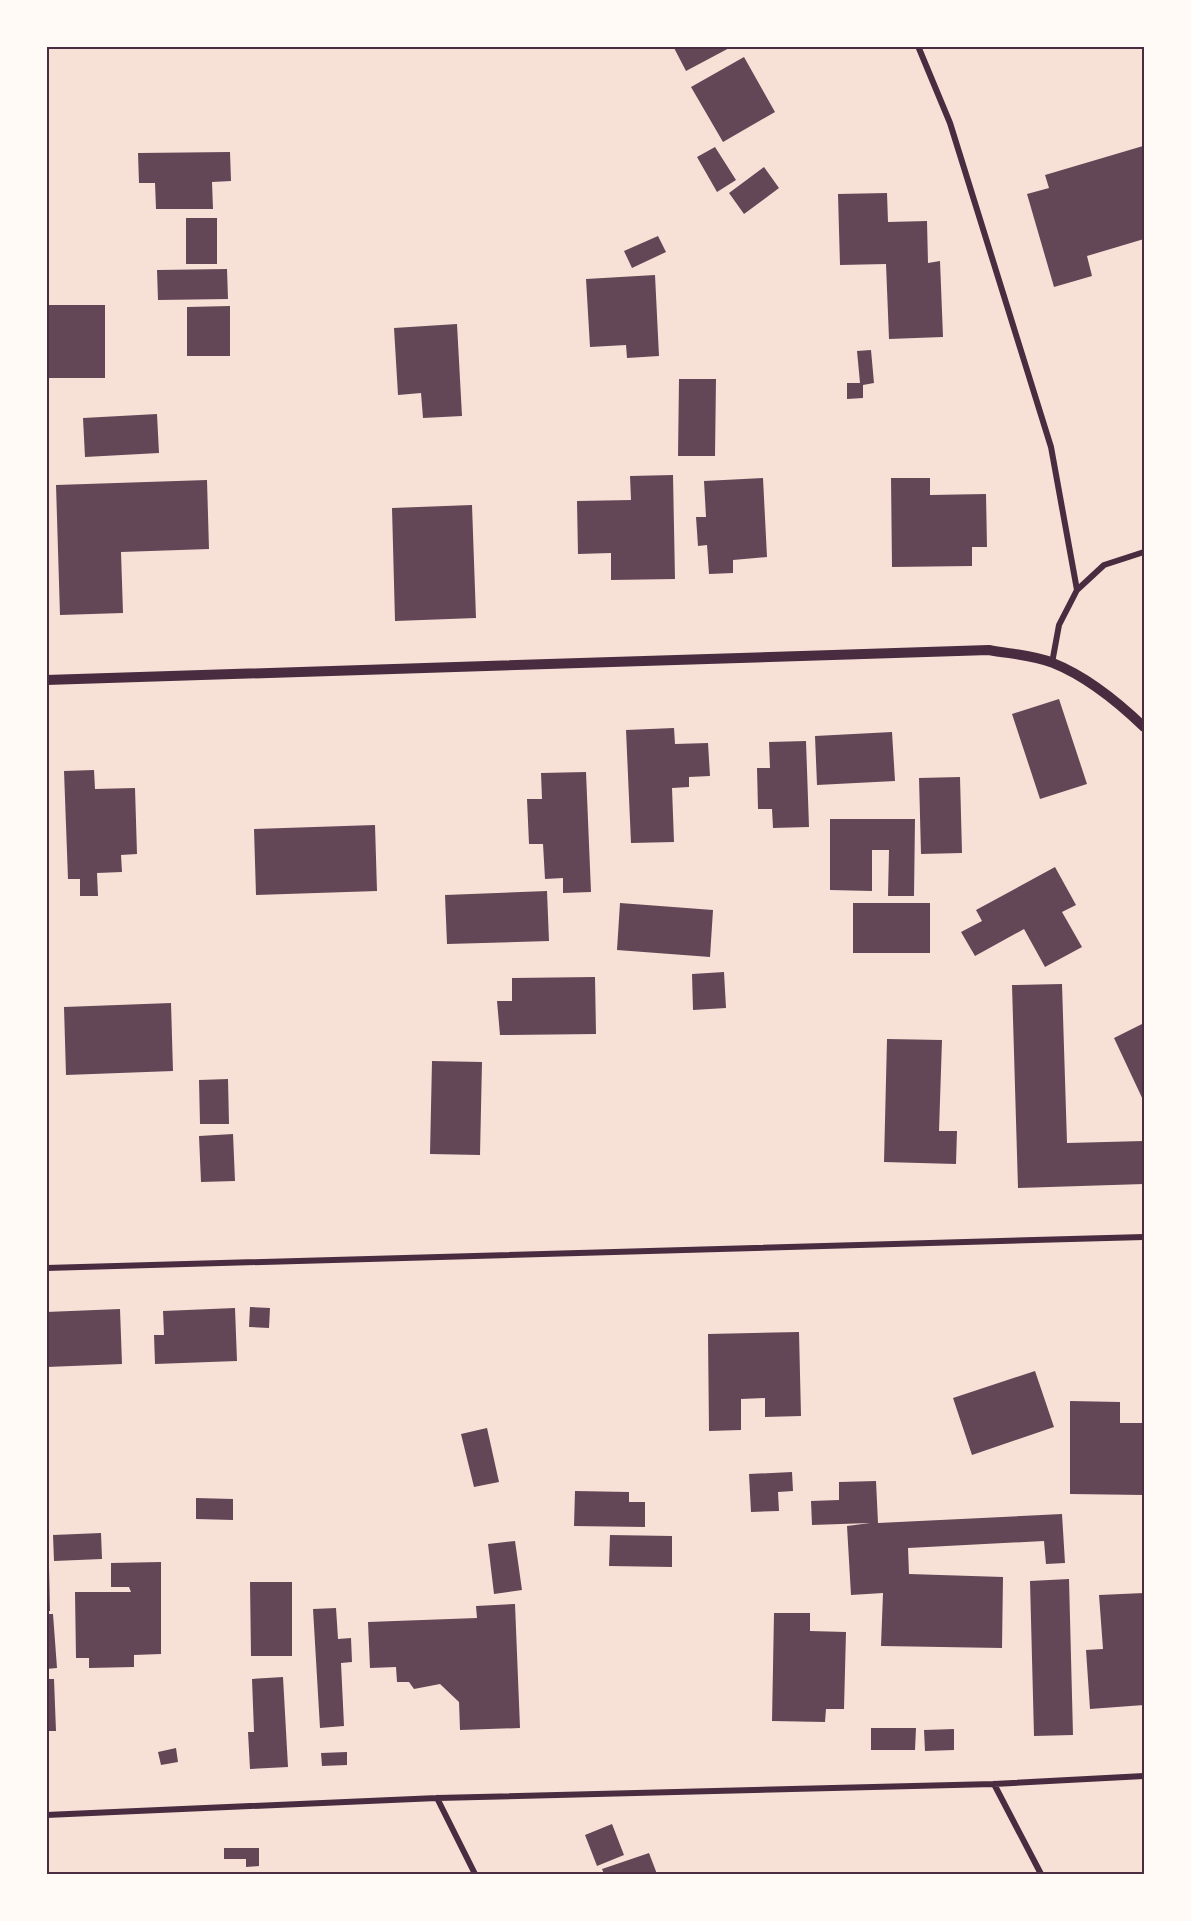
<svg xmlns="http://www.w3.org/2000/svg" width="1191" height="1921" viewBox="0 0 1191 1921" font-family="Lato,sans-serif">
	<rect width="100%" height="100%" fill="#f7e1d7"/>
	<path fill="#644757" d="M 673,46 L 733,46 L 686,71 Z
		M 744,57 L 775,112 L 723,142 L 691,87 Z
		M 1143,146 L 1144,151 L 1144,239 L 1087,256 L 1092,276 L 1054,287 L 1027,194 L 1049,188 L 1045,175 Z
		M 715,147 L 736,180 L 717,192 L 697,157 Z
		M 230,152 L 231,181 L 212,182 L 213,209 L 156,209 L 155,183 L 139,183 L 138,153 Z
		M 764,167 L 779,188 L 744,214 L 729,193 Z
		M 887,193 L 888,222 L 927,221 L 928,263 L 940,261 L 943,337 L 889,339 L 886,264 L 840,265 L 838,194 Z
		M 186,218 L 217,218 L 217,264 L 186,264 Z
		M 658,236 L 666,252 L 632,268 L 624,251 Z
		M 227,269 L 228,299 L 158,300 L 157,270 Z
		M 655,275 L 659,356 L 627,358 L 626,345 L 590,347 L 586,279 Z
		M 46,305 L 105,305 L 105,378 L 46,378 Z
		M 230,306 L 230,356 L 187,356 L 187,307 Z
		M 457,324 L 462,416 L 423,418 L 421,393 L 398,395 L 394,328 Z
		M 871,350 L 874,383 L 863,385 L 863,398 L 847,399 L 847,383 L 860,383 L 857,351 Z
		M 679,379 L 716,379 L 715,456 L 678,456 Z
		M 157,414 L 159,453 L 85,457 L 83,418 Z
		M 673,475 L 675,579 L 611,580 L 611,553 L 578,554 L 577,501 L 631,500 L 630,476 Z
		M 763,478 L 767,557 L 733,560 L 733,573 L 709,574 L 707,545 L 698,546 L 696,517 L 706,517 L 704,481 Z
		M 891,478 L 930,478 L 930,495 L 986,494 L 987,547 L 972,547 L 972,566 L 892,567 Z
		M 207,480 L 209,549 L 121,552 L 123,613 L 60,615 L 56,485 Z
		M 472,505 L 476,618 L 395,621 L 392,508 Z
		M 1059,699 L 1087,784 L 1040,799 L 1012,714 Z
		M 674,728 L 675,744 L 708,743 L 710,776 L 689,777 L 689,787 L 672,788 L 674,842 L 631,843 L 626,730 Z
		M 892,732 L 895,781 L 817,785 L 815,736 Z
		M 806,741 L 809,827 L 773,828 L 772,809 L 758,809 L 757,768 L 770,768 L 769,742 Z
		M 94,770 L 95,789 L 135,788 L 137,854 L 121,855 L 122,872 L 97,873 L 98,896 L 80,896 L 80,879 L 68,879 L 64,771 Z
		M 586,772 L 591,892 L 563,893 L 563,878 L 545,879 L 543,844 L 529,844 L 527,799 L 542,799 L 541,773 Z
		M 960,777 L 962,853 L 921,854 L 919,778 Z
		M 830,819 L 915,819 L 914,896 L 888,896 L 889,850 L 872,850 L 872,891 L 830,890 Z
		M 375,825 L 377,891 L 256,895 L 254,829 Z
		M 1055,867 L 1076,905 L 1062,912 L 1082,947 L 1045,967 L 1024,929 L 975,956 L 961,932 L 982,921 L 976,910 Z
		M 547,891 L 549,941 L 447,944 L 445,895 Z
		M 620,903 L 713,910 L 710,957 L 617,950 Z
		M 853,903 L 930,903 L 930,953 L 853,953 Z
		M 724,972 L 726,1008 L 693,1010 L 692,974 Z
		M 595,977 L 596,1034 L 500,1035 L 497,1001 L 512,1001 L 512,978 Z
		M 1062,984 L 1067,1143 L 1144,1141 L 1144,1184 L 1018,1188 L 1012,985 Z
		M 171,1003 L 173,1071 L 66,1075 L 64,1007 Z
		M 1144,1023 L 1144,1102 L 1114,1038 Z
		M 887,1039 L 942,1040 L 939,1131 L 957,1131 L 956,1164 L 884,1162 Z
		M 432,1061 L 482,1062 L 480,1155 L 430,1154 Z
		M 228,1079 L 229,1124 L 200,1124 L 199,1080 Z
		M 233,1134 L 235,1181 L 201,1182 L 199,1136 Z
		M 250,1307 L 270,1308 L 269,1328 L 249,1327 Z
		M 235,1308 L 237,1361 L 155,1364 L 154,1335 L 164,1335 L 163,1311 Z
		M 120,1309 L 122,1364 L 47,1367 L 46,1312 Z
		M 799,1332 L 801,1416 L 765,1417 L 765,1398 L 741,1399 L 741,1430 L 709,1431 L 708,1334 Z
		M 1035,1371 L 1054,1427 L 972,1455 L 953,1398 Z
		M 1070,1401 L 1120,1402 L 1120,1423 L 1144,1423 L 1144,1495 L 1070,1494 Z
		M 487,1428 L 499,1482 L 474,1487 L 461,1434 Z
		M 792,1472 L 793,1491 L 778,1492 L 779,1511 L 751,1512 L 749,1474 Z
		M 876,1481 L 878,1523 L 1062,1514 L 1065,1563 L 1046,1564 L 1044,1541 L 908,1548 L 909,1574 L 1003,1577 L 1002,1648 L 881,1646 L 883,1593 L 851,1595 L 847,1526 L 870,1523 L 812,1525 L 811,1501 L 839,1500 L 839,1482 Z
		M 575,1491 L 629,1492 L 629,1502 L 645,1502 L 645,1527 L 574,1526 Z
		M 196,1498 L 233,1499 L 233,1520 L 196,1519 Z
		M 101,1533 L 102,1559 L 54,1561 L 53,1535 Z
		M 610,1535 L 672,1536 L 672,1567 L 609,1566 Z
		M 515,1541 L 522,1590 L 494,1594 L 488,1544 Z
		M 161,1562 L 161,1654 L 134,1655 L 134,1667 L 89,1668 L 89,1658 L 76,1658 L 75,1592 L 131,1592 L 129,1587 L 111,1587 L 111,1563 Z
		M 46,1567 L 49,1567 L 50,1611 L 46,1611 Z
		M 1069,1579 L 1073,1735 L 1034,1736 L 1030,1581 Z
		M 250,1582 L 292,1582 L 292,1656 L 251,1656 Z
		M 1144,1593 L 1144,1705 L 1090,1709 L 1086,1650 L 1103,1649 L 1099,1595 Z
		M 515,1604 L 520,1728 L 460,1730 L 459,1702 L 440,1684 L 414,1689 L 409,1682 L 397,1682 L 396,1667 L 370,1668 L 368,1622 L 477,1618 L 476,1606 Z
		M 336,1608 L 338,1639 L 351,1638 L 352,1662 L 341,1663 L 344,1726 L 320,1728 L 313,1609 Z
		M 774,1613 L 810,1613 L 810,1631 L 846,1632 L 844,1709 L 826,1709 L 825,1722 L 772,1721 Z
		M 46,1614 L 53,1614 L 57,1668 L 46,1669 Z
		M 283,1677 L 288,1767 L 250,1769 L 248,1732 L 254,1732 L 252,1679 Z
		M 46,1679 L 54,1679 L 56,1731 L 46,1731 Z
		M 871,1728 L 916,1728 L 915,1750 L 871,1750 Z
		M 954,1729 L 954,1750 L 925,1751 L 924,1730 Z
		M 176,1748 L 178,1762 L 161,1765 L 158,1752 Z
		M 347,1752 L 347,1765 L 322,1766 L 321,1753 Z
		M 612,1824 L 624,1855 L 597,1866 L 585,1835 Z
		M 224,1848 L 259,1848 L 259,1866 L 246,1867 L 246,1859 L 224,1859 Z
		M 649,1853 L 657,1874 L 604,1874 L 602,1869 Z"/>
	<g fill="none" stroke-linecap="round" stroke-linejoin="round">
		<path stroke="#4a2c40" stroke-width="6" d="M 918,46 L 950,123 L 1051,447 L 1077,590
			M 1052,663 L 1059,625 L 1077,590 L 1104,565 L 1144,552
			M 46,1268 L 1144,1237
			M 994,1784 L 1041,1874
			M 437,1798 L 475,1874
			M 46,1815 L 437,1798 L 994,1784 L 1144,1776"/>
		<path stroke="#4a2c40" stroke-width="10" d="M 46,680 L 989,650 C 1010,654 1034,655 1053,663 C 1088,677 1118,702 1144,727"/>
	</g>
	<rect width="1191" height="1921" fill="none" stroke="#fffaf5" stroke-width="96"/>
	<rect x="48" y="48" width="1095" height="1825" fill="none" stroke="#4a2c40" stroke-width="2"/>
</svg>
